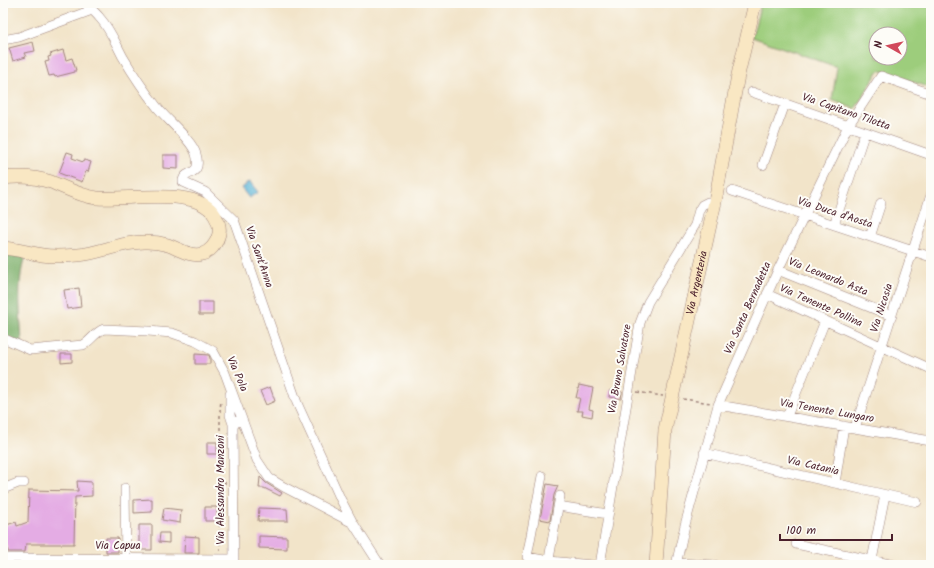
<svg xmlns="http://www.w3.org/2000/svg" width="934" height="568" viewBox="0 0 934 568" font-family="Kalam,sans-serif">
	<rect width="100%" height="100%" fill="#fdfcf7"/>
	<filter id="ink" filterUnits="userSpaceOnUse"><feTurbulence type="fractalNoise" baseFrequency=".025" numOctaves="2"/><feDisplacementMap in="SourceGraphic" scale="8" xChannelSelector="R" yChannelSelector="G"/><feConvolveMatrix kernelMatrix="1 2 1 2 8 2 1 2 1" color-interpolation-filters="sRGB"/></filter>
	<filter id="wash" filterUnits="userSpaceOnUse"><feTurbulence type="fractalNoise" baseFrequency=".012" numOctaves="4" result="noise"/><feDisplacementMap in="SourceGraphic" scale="16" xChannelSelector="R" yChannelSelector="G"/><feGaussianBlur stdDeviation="0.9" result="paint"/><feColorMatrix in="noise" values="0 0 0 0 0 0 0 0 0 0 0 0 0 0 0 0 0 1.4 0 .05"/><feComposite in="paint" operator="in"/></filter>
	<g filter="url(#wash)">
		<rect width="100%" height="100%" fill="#f2e4c9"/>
		<path fill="#9dcd7c" stroke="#747654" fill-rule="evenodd" d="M 761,3 L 931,3 L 931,88 L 879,70 L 855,109 L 832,100 L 837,67 L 752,37 ZM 876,34 L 900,34 L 900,58 L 876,58 Z"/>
		<path fill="#7eb06c" stroke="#64684c" d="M 3,253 L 25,257 C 16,283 21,317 22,344 L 3,336 L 3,328 L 6,325 L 3,324 Z"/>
		<path fill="#59b3d6" stroke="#526980" d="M 250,182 L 258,192 L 249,198 L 241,188 L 246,185 L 246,183 Z"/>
		<g id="blocks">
			<path fill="#e4ace4" d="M 33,42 L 35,51 L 24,53 L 26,57 L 13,61 L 9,48 Z
				M 63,50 L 66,60 L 72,58 L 76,70 L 75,70 L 75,72 L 55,77 L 54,75 L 49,76 L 45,62 L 49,61 L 48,57 L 51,56 L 50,54 Z
				M 67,152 L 73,154 L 72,158 L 83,162 L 84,160 L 91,162 L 88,172 L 86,171 L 82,182 L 59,173 Z
				M 163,155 L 178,155 L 178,169 L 163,168 Z
				M 79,288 L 81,307 L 67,309 L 64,290 Z
				M 199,302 L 213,302 L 213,315 L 199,315 Z
				M 61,354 L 72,354 L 72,362 L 61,363 Z
				M 195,354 L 209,355 L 210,358 L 210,364 L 195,364 Z
				M 579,385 L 593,388 L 589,409 L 593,410 L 592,417 L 582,415 L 583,411 L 577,411 L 580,398 L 576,398 Z
				M 270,387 L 275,401 L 266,405 L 260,391 Z
				M 610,390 L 622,392 L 621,399 L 609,397 Z
				M 207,442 L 217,442 L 217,454 L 207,454 Z
				M 260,477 L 266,483 L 282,493 L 280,496 L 264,488 L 259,488 Z
				M 77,481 L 92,482 L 92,496 L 75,497 L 74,544 L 26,544 L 25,552 L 8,552 L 7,545 L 3,546 L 3,526 L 16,522 L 17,526 L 28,522 L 29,490 L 78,491 Z
				M 547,484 L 558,486 L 554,495 L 550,521 L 540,519 Z
				M 152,499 L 152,512 L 134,513 L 134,500 Z
				M 205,507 L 217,507 L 217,521 L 205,521 Z
				M 164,508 L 181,510 L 180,523 L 162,520 Z
				M 259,508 L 287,509 L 288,521 L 258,521 Z
				M 139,525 L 152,525 L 152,550 L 139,550 Z
				M 160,533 L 169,533 L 169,543 L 159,542 Z
				M 185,536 L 199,537 L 199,553 L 184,553 Z
				M 259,536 L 287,537 L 287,549 L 259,548 Z
				M 106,538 L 118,538 L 118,552 L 106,552 Z"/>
		</g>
	</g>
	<g filter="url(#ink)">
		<use href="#blocks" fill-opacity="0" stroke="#9e827a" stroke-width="1"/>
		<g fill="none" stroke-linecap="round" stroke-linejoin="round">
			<g stroke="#9e827a" stroke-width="10">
				<path id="minor" d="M 85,3 C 90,8 95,12 100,18 C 110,29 116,44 123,57 C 133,74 145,92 157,107 C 167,120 192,140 196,154 C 203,178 183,169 183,182 L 205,192 L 234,220 L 297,403 L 341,500 L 353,523 L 380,565
					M 3,40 L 19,37 L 92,10
					M 752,92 L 931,155
					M 763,165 L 785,104
					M 732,191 L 931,257
					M 834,225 L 865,132
					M 870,237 L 881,203
					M 778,270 L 892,316
					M 767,294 L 931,369
					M 3,338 L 30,350 L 83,345 C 91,341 95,332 104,329 L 148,331 L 172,333 L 195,341 L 213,351 L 225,373 L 257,460 L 269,478 L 284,487 L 353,523
					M 230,394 L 230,415 L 233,424
					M 718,405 L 931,441
					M 787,416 L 825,321
					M 855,428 L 931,195
					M 704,453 L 917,502
					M 542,476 L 527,557 L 549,561 L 592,565
					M 835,483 L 844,426
					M 125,488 L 126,565
					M 3,489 L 18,483 L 24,483
					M 558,506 L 608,514
					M 796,544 L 894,565
					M 3,558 L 234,559
					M 872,560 L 885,495
					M 677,563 L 715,565
					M 234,565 L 233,424 L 242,419
					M 548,565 L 560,496
					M 600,565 L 640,323 L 648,302 L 695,225 L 699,210 L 702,205 L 708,202 L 715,202
					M 676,565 L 685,525 L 718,405 L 778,270 L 848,126 L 881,76 L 931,94"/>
			</g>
			<g stroke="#9e827a" stroke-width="14">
				<g id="secondary">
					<path d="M 3,178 C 18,176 36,177 51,182 C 66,188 80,196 97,198 C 126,201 198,185 215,216 C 219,223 221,230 218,237 C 216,244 210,252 202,254 C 190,257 179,249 168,245 C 161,243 153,242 147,242 C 123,241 101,253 78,255 C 66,256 54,257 42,255 C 29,253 16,249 3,248"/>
					<path id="s1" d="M 656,565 L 665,430 L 715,202 L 738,75 L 755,3"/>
				</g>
			</g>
			<path stroke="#9e827a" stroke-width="1.5" stroke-dasharray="3 3" stroke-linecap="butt" d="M 637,392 L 663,396
				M 683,399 L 711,403
				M 220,430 L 220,411 L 221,400
				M 220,551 L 219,483 L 226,483"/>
			<use href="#minor" stroke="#fff" stroke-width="9"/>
			<use href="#secondary" stroke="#f9e7c3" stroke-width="13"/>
		</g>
	</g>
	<g text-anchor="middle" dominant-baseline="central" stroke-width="4" stroke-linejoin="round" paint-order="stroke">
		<g font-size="11" fill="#4a1f2b" stroke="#fdfcf7">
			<text transform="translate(846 112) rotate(19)">Via Capitano Tilotta</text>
			<text transform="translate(835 213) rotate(18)">Via Duca d'Aosta</text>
			<text transform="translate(259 257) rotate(71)">Via Sant'Anna</text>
			<text transform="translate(828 277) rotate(22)">Via Leonardo Asta</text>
			<text stroke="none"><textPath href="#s1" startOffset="286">Via Argenteria</textPath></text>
			<text transform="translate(821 306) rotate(24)">Via Tenente Pollina</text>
			<text transform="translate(748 308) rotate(-66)">Via Santa Bernadetta</text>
			<text transform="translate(882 308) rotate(-72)">Via Nicosia</text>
			<text transform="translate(620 369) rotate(-80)">Via Bruno Salvatore</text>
			<text transform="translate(237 374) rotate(67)">Via Pola</text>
			<text transform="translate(827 411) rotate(10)">Via Tenente Lungaro</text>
			<text transform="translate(813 466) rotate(13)">Via Catania</text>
			<text transform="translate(221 490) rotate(-90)">Via Alessandro Manzoni</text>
			<text x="118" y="546">Via Capua</text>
		</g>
	</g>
	<rect width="934" height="568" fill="none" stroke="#fdfcf7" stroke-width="16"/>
	<g transform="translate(888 46) rotate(278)"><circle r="19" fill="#fdfcf7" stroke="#b5a4a5"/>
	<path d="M0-3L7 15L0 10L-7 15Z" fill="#d1495b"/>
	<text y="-6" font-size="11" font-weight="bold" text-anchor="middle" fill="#4a1f2b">N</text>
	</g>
	<path d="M780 534v6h112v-6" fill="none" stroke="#4a1f2b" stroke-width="2"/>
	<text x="786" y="534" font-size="12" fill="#4a1f2b" stroke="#fdfcf7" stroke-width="3" paint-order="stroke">100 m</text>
</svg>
